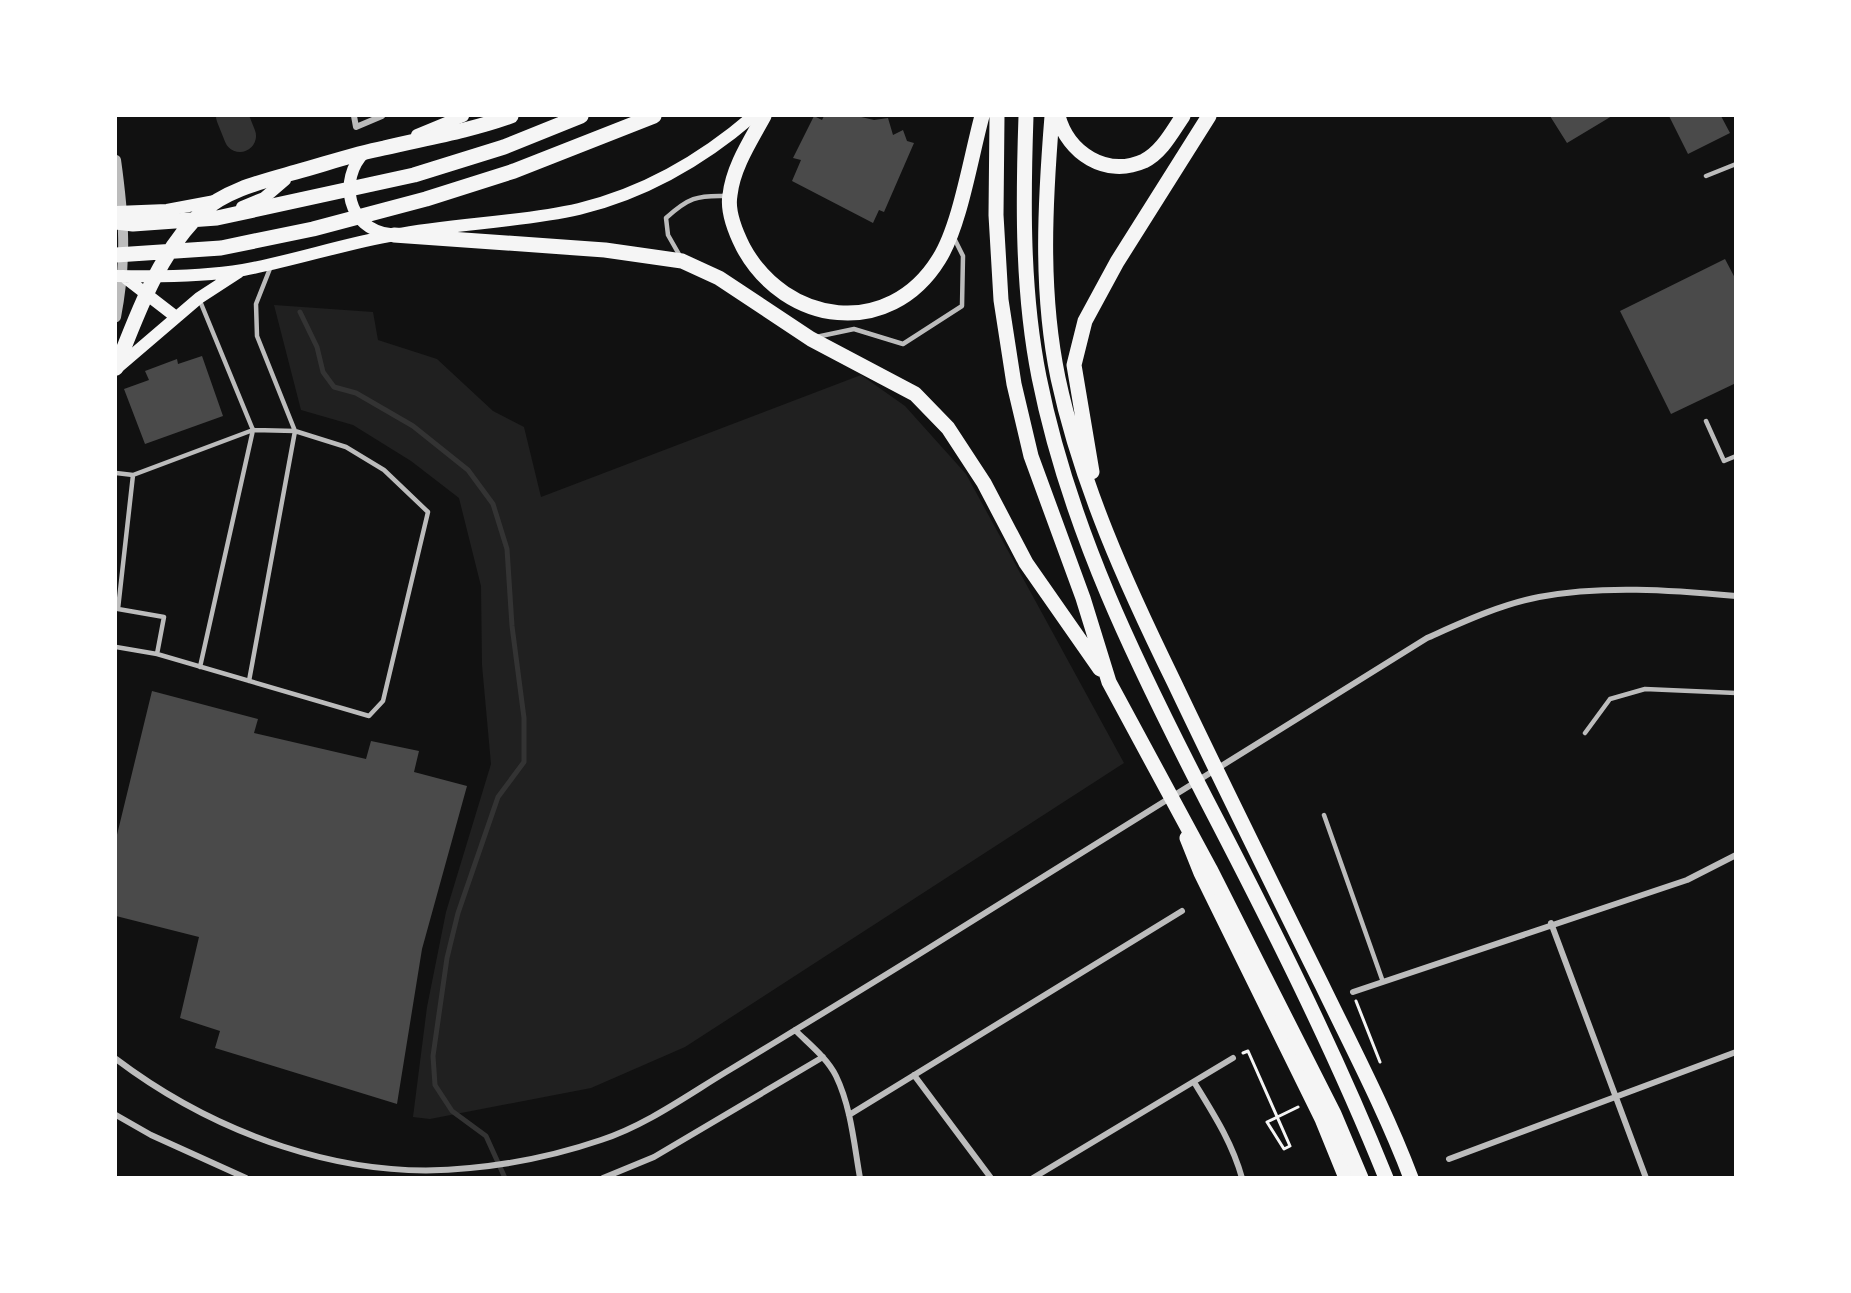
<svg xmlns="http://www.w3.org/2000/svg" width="1851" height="1293" viewBox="0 0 1851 1293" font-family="'DejaVu Sans',sans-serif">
	<rect width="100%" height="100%" fill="#111"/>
	<path fill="#202020" d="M 274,305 L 373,312 L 378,340 L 437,359 L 493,411 L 524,427 L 541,497 L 861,375 L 905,406 L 966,474 L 1124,763 L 685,1047 L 591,1088 L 430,1119 L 413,1117 L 427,1007 L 446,912 L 491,764 L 482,665 L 481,586 L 459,498 L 411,461 L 353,425 L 301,410 Z"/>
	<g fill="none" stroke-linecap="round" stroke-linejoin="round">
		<path stroke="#333" stroke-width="5" d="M 300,312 L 317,347 L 323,372 L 334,387 L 356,393 L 413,426 L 468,470 L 493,504 L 507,549 L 512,626 L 524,718 L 524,762 L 498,797 L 458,913 L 447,958 L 433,1056 L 435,1085 L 452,1111 L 486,1136 L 505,1178"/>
		<path stroke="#333" stroke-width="32" d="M 232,116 L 240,136"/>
	</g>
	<path fill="#4a4a4a" d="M 814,116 L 822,120 L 824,116 L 857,116 L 874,120 L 888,118 L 893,135 L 903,130 L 907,141 L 914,143 L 884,212 L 879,210 L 873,223 L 792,181 L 801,160 L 793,158 Z
		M 1550,116 L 1612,116 L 1567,143 Z
		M 1669,116 L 1721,116 L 1730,133 L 1688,154 Z
		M 1725,259 L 1736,280 L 1736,383 L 1671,414 L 1620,311 Z
		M 202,356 L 223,416 L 145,444 L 124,389 L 149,380 L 145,371 L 177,359 L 178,364 Z
		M 152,691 L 258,719 L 254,733 L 366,759 L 371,741 L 419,751 L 414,772 L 467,786 L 422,949 L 397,1104 L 215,1048 L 220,1031 L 180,1018 L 199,937 L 116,916 L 116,839 Z"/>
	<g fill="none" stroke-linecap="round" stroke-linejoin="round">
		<path stroke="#f5f5f5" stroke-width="3" d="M 1356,1001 L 1380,1062
			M 1243,1053 L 1248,1051 L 1290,1146 L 1284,1149 L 1267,1122 L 1298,1107"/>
		<path stroke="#bcbcbc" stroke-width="4.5" d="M 1706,176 L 1736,164
			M 680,256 L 668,235 L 666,218 C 688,198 697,195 726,196
			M 200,301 L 253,430 L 200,667
			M 816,337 L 854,329 L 903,344 L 962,306 L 963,256 L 953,236
			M 1706,421 L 1724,461 L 1736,456
			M 116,473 L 133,475 L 253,430 L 295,431 L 346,447 L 384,470 L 428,512 L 383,701 L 369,716 L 157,654 L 116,647
			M 133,475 L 118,609 L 164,617 L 157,654
			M 249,681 L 295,431 L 257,336 L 256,304 L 271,266
			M 1585,733 L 1610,699 L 1645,689 L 1736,693
			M 1324,815 L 1383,982"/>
		<path stroke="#bcbcbc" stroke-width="6" d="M 354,116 L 356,127 L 382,116
			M 1551,923 L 1646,1178
			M 1353,992 L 1687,880 L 1736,855
			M 795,1030 C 809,1044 827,1058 836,1076 C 851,1107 854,1144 860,1178
			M 116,1059 C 214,1133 345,1182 470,1168 C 513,1164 560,1154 601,1140 C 647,1125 689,1094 731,1069 C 805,1024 880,979 953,933 C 1111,835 1269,737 1427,638 C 1463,622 1499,605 1539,597 C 1602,585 1671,590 1736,596
			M 914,1075 L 991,1178
			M 1194,1082 C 1213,1113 1232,1142 1242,1178
			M 116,1115 L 151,1135 L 246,1178
			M 849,1115 L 1182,911
			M 1449,1159 L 1736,1052
			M 603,1178 L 654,1157 L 823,1057
			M 1033,1178 L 1233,1058"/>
		<path stroke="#bcbcbc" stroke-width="10" d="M 116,160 C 124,217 127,260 116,317"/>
		<path stroke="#f5f5f5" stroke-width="12" d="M 417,135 L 463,116
			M 365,152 C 337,179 348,230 390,234
			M 242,207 L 264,198 L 285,180
			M 116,212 L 167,210 L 215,201
			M 116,276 C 158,277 201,277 243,270 C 293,261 343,244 394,235 C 455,223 518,223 579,209 C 645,193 702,160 753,116
			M 123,276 L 176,317
			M 116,369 L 199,298 L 239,272"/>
		<path stroke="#f5f5f5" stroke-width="15" d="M 1052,116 C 1045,203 1040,291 1058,378 C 1081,485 1126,584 1174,682 C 1222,783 1272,884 1322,985 C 1353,1049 1386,1112 1411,1178
			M 1058,116 C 1068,153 1106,178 1144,161 C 1162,152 1172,132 1183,116
			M 116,222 L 133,224 L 217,218 L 414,175 L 504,147 L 581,116
			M 116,255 L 221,248 L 313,229 L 426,199 L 514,171 L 654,116
			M 116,368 C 137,315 158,254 201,213 C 225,190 264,181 296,172 C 325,164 354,154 384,148 C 427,138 469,131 511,116
			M 1092,472 L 1074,365 L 1085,321 L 1117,262 L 1209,116
			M 1187,838 L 1201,873 L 1322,1119 L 1346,1178"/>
		<path stroke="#f5f5f5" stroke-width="15" d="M 764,116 C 751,140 733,167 730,195 C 727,211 736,233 743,247 C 785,325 889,340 939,259 C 960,226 971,156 982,116
			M 997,116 L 996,215 L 1001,300 L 1014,384 L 1031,456 L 1083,598 L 1109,682 L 1210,869 L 1334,1114 L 1361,1178
			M 1026,116 C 1023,203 1022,291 1039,377 C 1069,528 1137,665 1207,801 C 1271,924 1334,1049 1386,1178
			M 394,235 L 605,250 L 682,261 L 719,278 L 811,339 L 915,394 L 948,428 L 984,483 L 1026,563 L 1100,669"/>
	</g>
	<rect width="1851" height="1293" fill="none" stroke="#ffffff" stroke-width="234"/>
</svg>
